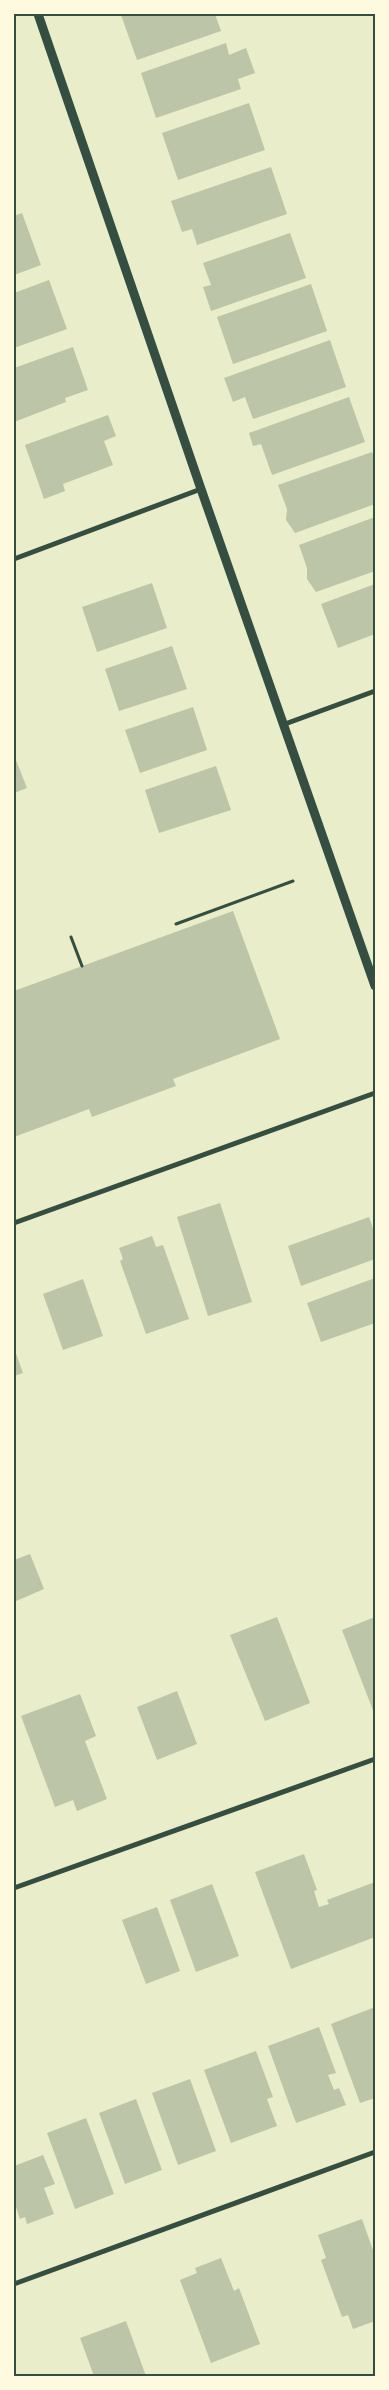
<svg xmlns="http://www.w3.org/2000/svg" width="389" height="2390" viewBox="0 0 389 2390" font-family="'Exo 2',sans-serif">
	<rect width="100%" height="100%" fill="#e9edc9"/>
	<path fill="#bcc5a7" d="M 124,14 L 215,14 L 221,31 L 137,60 L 121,15 Z
		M 226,43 L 229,55 L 246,48 L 255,73 L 238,79 L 241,89 L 156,118 L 141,73 Z
		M 249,103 L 265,150 L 178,180 L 162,133 Z
		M 271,167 L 287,214 L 197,245 L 192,229 L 182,232 L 171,201 Z
		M 22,213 L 41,265 L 14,275 L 14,216 Z
		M 290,233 L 306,278 L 211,311 L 203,287 L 211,285 L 203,263 Z
		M 49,280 L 67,329 L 14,348 L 14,293 Z
		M 311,284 L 327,331 L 233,364 L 217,317 Z
		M 330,340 L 346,387 L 253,419 L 245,397 L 233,402 L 224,378 Z
		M 73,347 L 88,390 L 65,398 L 66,402 L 14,422 L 14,368 Z
		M 349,397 L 365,442 L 272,475 L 261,444 L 253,446 L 249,433 Z
		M 108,415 L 116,436 L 104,441 L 113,465 L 63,484 L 65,491 L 44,499 L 25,445 Z
		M 372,452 L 375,460 L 375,504 L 295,533 L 286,520 L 287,509 L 278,485 Z
		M 375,517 L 375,571 L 316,592 L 307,579 L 307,568 L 299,545 Z
		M 152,583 L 167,628 L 97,652 L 82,607 Z
		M 375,584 L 375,634 L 338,648 L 321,604 Z
		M 172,646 L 187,689 L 119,711 L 105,669 Z
		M 193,707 L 207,750 L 140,773 L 125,730 Z
		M 14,755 L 27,788 L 14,793 Z
		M 216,766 L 231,810 L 159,833 L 145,790 Z
		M 233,911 L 280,1039 L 173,1079 L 176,1086 L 92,1117 L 89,1109 L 14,1137 L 14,991 Z
		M 220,1203 L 252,1302 L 208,1316 L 177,1217 Z
		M 369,1217 L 375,1234 L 375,1259 L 301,1286 L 288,1246 Z
		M 152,1236 L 156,1247 L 163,1245 L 189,1319 L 146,1334 L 120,1261 L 123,1259 L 119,1248 Z
		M 375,1278 L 375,1323 L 321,1342 L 307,1303 Z
		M 83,1279 L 103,1336 L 63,1350 L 43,1294 Z
		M 14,1348 L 23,1373 L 14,1376 Z
		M 30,1554 L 44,1589 L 14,1602 L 14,1560 Z
		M 277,1617 L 310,1703 L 265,1721 L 230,1635 Z
		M 375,1617 L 375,1712 L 374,1713 L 342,1630 Z
		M 177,1691 L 197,1744 L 157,1760 L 137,1707 Z
		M 80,1694 L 96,1736 L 85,1741 L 107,1799 L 77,1811 L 73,1800 L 55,1807 L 21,1716 Z
		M 304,1854 L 317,1890 L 314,1891 L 319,1907 L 329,1904 L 327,1900 L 375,1882 L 375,1937 L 291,1969 L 255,1872 Z
		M 212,1884 L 239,1956 L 196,1972 L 170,1900 Z
		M 157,1907 L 180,1971 L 146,1984 L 122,1920 Z
		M 375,2007 L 375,2098 L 360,2103 L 331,2024 Z
		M 319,2027 L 336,2073 L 328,2075 L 334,2090 L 339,2088 L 346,2105 L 296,2123 L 268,2046 Z
		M 256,2051 L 273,2097 L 267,2099 L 277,2126 L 231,2143 L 204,2070 Z
		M 190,2079 L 216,2151 L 178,2165 L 152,2093 Z
		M 136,2099 L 162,2170 L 125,2184 L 99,2113 Z
		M 86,2118 L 114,2194 L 75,2209 L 47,2133 Z
		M 43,2155 L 55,2184 L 44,2188 L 54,2214 L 27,2224 L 25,2217 L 20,2219 L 14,2201 L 14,2166 Z
		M 362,2219 L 375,2256 L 375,2321 L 353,2329 L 348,2315 L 342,2317 L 321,2260 L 326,2258 L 318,2235 Z
		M 221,2258 L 234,2291 L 239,2288 L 260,2344 L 211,2363 L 180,2280 L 197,2273 L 195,2268 Z
		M 126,2321 L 146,2376 L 94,2376 L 80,2338 Z"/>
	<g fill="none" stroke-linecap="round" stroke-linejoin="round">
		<path stroke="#344e41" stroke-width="3" d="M 176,924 L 293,881
			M 71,937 L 82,966"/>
		<path stroke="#344e41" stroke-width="5" d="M 14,559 L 201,489
			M 285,724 L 375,691
			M 14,1223 L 375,1093
			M 14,1888 L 375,1759
			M 14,2284 L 375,2152"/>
		<path stroke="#344e41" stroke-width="9" d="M 38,14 L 201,489 L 375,986"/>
	</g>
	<rect width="389" height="2390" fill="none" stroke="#fefae0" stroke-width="30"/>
	<rect x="15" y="15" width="359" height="2360" fill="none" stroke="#344e41" stroke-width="2"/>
</svg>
